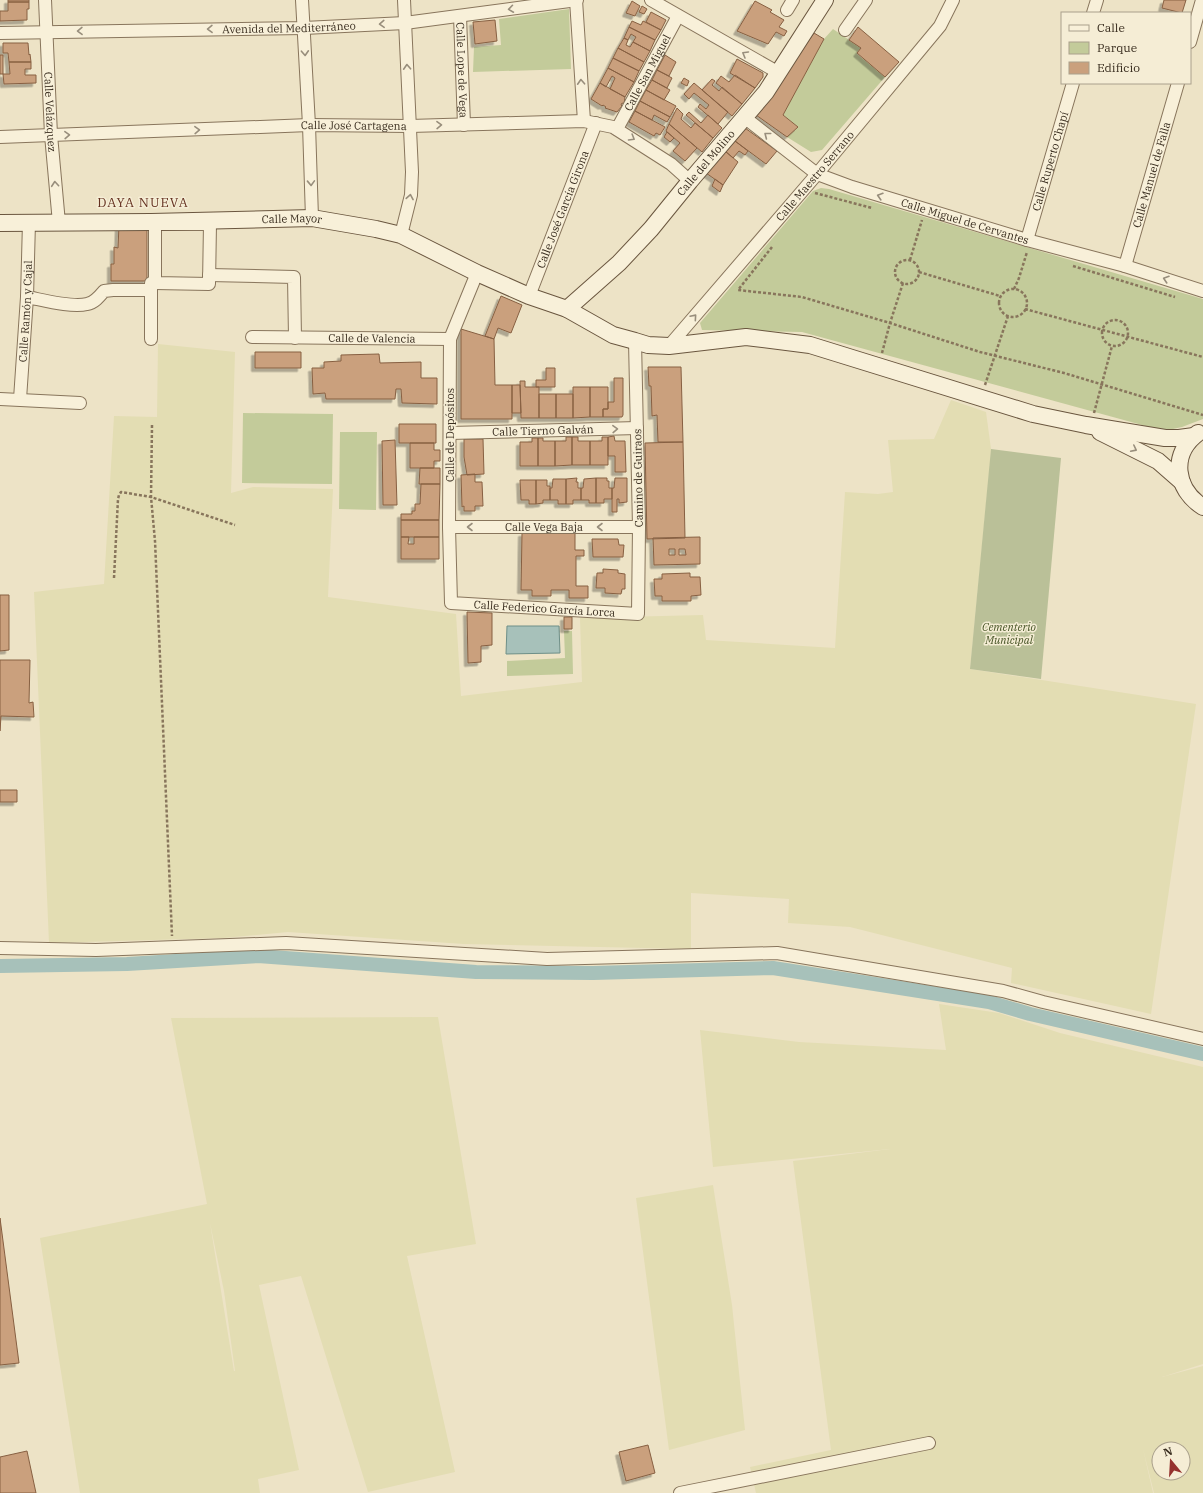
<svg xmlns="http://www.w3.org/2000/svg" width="1203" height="1493" viewBox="0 0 1203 1493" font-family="'IBM Plex Serif',serif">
	<defs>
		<filter id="shadow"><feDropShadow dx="-3.5" dy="3.5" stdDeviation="0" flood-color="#0004"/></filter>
	</defs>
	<rect width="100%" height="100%" fill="#ede3c6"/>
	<path fill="#e3ddb3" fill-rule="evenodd" d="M 158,344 L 235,352 L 231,493 L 253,487 L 333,489 L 328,597 L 456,614 L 461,696 L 582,682 L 580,618 L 703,615 L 706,640 L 835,648 L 845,492 L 878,494 L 893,492 L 888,440 L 934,439 L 951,400 L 986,412 L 991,449 L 990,464 L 970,669 L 1196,704 L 1151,1014 L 1011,983 L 1012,968 L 850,927 L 788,923 L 789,899 L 691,893 L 691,949 L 464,944 L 288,932 L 223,938 L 49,943 L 34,592 L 104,584 L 114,416 L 157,417 Z
		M 939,1004 L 999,1013 L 1060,1033 L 1203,1067 L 1203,1364 L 1162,1377 L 1203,1366 L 1203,1493 L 1154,1493 L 1143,1449 L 1153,1493 L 756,1493 L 750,1467 L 831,1450 L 793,1161 L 890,1149 L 713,1167 L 700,1030 L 799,1042 L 946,1050 ZM 1159,1449 L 1183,1449 L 1183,1473 L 1159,1473 Z
		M 438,1017 L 476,1244 L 407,1256 L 455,1472 L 368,1492 L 301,1276 L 259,1285 L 299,1470 L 258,1479 L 260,1493 L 80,1493 L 40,1238 L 207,1204 L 171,1018 ZM 210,1223 L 224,1291 L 235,1371 L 234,1371 Z
		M 713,1185 L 732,1305 L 745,1430 L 669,1450 L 636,1198 Z"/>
	<path fill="#c3cb9a" d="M 569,9 L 571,69 L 473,72 L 474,47 L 501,45 L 499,19 Z
		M 833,29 L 861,48 L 857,54 L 885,77 L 822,150 L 811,152 L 787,137 L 798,127 L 783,115 L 824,39 Z
		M 821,188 L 829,189 L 1203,299 L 1203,419 L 1182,427 L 1164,431 L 802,332 L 702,330 L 700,323 L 813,191 Z
		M 243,413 L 333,414 L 332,484 L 242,483 Z
		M 340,432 L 377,432 L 376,510 L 339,509 Z
		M 564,631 L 572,631 L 573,674 L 507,676 L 507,661 L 565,658 Z"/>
	<path fill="#bac098" d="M 991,449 L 1061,458 L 1041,679 L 970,669 Z"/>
	<path fill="#a7c1ba" stroke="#6e8f88" d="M 507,626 L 559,626 L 560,653 L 506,654 Z"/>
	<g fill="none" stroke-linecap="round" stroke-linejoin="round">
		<path stroke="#a7c1ba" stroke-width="14" d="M 0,966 L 127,964 L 258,956 L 476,972 L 593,973 L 773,968 L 989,1002 L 1030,1014 L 1203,1054"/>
	</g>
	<path fill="#caa07d" stroke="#876042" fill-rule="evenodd" filter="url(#shadow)" d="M 8,0 L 29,0 L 29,2 L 8,2 Z
		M 1164,0 L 1186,0 L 1182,13 L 1162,8 Z
		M 632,1 L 640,6 L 635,16 L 626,13 Z
		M 755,1 L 772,10 L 770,12 L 784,20 L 779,27 L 787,31 L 784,36 L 776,32 L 768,44 L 737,31 Z
		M 8,2 L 29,2 L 29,9 L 27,9 L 27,20 L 0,21 L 0,11 L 8,11 Z
		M 642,6 L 647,9 L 644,14 L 639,12 Z
		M 651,12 L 666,20 L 661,30 L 646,22 Z
		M 495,20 L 497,41 L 475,44 L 473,22 Z
		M 632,21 L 641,25 L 643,21 L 661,30 L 655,40 L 629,27 Z
		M 629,27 L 655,40 L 650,51 L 633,42 L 636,37 L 631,34 L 628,40 L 624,38 Z
		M 858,27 L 899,62 L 885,77 L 857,53 L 861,48 L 849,40 Z
		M 814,33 L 824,39 L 783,115 L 798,127 L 787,137 L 756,115 Z
		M 624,38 L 628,40 L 626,45 L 630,47 L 633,42 L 650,51 L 644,62 L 618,48 Z
		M 3,43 L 28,43 L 29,55 L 30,54 L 31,62 L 9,62 L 8,53 L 3,53 Z
		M 618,48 L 644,62 L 639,71 L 613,58 Z
		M 0,55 L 3,55 L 3,74 L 0,74 Z
		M 665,55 L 676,62 L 669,76 L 657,70 Z
		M 613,58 L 639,71 L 634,82 L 608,68 Z
		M 737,59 L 763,73 L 763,77 L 755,88 L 730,73 Z
		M 9,62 L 31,62 L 31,69 L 25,69 L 25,75 L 36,75 L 36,83 L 4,84 L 3,74 L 10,74 Z
		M 608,68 L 634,82 L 625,97 L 610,89 L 615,78 L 612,76 L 606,87 L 600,83 Z
		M 657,70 L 672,78 L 667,88 L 652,80 Z
		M 735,75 L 755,88 L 742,104 L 716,83 L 721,76 L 729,82 Z
		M 684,78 L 689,81 L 687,86 L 681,83 Z
		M 712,79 L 715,81 L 712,85 L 719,91 L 722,87 L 742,104 L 732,116 L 702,90 Z
		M 652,80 L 670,90 L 664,100 L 646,90 Z
		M 600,83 L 625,97 L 624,104 L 622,103 L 621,105 L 622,106 L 617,112 L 605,108 L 606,107 L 603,105 L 602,106 L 591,99 Z
		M 694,83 L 728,112 L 718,124 L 698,107 L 700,104 L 706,109 L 709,105 L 694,93 L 689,99 L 684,94 Z
		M 646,90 L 676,106 L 670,117 L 640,101 Z
		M 640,101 L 670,117 L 667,122 L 654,115 L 652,120 L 635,111 Z
		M 677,108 L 683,114 L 681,119 L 691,128 L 695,123 L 713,138 L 702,152 L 669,124 Z
		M 635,111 L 665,127 L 660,135 L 656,133 L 654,136 L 629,122 Z
		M 689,112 L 701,123 L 708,115 L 722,128 L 713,138 L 686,115 Z
		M 669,124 L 697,148 L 685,161 L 673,151 L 680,143 L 666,131 Z
		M 745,128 L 777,151 L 766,164 L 735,141 Z
		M 667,132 L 674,138 L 670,142 L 664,137 Z
		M 735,141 L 748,151 L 745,155 L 739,151 L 733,158 L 725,151 Z
		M 725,151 L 738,162 L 723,185 L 706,173 Z
		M 715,179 L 723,185 L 720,192 L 712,186 Z
		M 119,225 L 147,226 L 147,281 L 111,281 L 111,264 L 114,264 L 114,247 L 118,248 Z
		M 501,296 L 522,305 L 511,333 L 498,328 L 494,339 L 485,336 Z
		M 461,329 L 494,339 L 495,385 L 512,385 L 512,419 L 461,419 Z
		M 255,352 L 301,352 L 301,368 L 255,368 Z
		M 379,354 L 380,363 L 421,362 L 421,378 L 437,378 L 437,404 L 402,403 L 401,389 L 396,389 L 395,399 L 326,399 L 325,393 L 313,394 L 312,368 L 324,368 L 324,362 L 341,361 L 341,355 Z
		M 648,367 L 681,367 L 683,442 L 658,442 L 657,415 L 652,416 L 651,386 L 649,386 Z
		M 546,368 L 555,368 L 555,387 L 536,387 L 536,380 L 546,380 Z
		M 614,378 L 623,378 L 623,415 L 622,417 L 603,417 L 603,409 L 608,409 L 608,402 L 614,402 Z
		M 520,381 L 525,381 L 525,387 L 539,387 L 539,418 L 521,418 Z
		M 512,385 L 520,385 L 521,413 L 512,413 Z
		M 573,387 L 590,387 L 590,417 L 573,418 Z
		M 590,387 L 608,387 L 608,409 L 603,409 L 603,417 L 590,417 Z
		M 539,394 L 556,394 L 556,418 L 539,418 Z
		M 556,394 L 573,394 L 573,418 L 556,418 Z
		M 399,424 L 436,424 L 436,443 L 399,443 Z
		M 614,436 L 615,441 L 625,441 L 626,472 L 615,472 L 615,456 L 608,456 L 608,437 Z
		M 566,437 L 572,437 L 572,465 L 555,466 L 555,441 L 566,441 Z
		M 572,437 L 578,437 L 578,441 L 590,441 L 590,465 L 572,465 Z
		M 602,437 L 608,437 L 608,465 L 590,465 L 590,441 L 602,441 Z
		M 532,438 L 538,438 L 538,466 L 520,466 L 520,442 L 532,442 Z
		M 538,438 L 543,438 L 543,441 L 555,441 L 555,466 L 538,466 Z
		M 464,439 L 483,439 L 484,474 L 467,475 L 464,457 Z
		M 395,440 L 397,505 L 383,505 L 382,441 Z
		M 683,442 L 685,538 L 647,539 L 645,443 Z
		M 410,443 L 434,443 L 434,450 L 440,450 L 440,461 L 434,461 L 434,468 L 410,468 Z
		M 420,468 L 440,468 L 440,484 L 419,484 Z
		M 475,474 L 475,482 L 482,482 L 483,506 L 475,506 L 475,511 L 464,511 L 464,506 L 462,507 L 461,475 Z
		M 577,478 L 576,482 L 578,482 L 578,488 L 581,488 L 581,500 L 573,500 L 573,504 L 566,504 L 566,479 Z
		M 596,478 L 596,503 L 589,503 L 589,500 L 581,500 L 581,488 L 583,488 L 584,479 Z
		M 596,478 L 607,478 L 607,481 L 609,481 L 609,488 L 612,488 L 612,499 L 604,499 L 604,503 L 596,503 Z
		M 615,478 L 627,478 L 627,502 L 619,503 L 619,499 L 617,499 L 617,512 L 612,512 L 612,488 L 614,488 Z
		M 553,479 L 566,479 L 566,504 L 558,504 L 558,500 L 550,500 L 550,488 L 552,488 Z
		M 520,480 L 536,480 L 536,504 L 529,504 L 529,500 L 521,500 Z
		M 536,480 L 547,480 L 547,486 L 550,486 L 550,500 L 543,500 L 543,503 L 536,504 Z
		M 421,484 L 440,484 L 439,520 L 401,520 L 401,514 L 412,514 L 412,511 L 415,511 L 415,504 L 420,504 Z
		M 401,520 L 439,520 L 439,537 L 401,537 Z
		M 530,530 L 575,530 L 575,550 L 584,550 L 584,556 L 576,556 L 576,586 L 588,586 L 588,598 L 569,598 L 569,590 L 551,590 L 551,596 L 532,596 L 532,590 L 521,590 L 522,533 L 530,533 Z
		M 401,537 L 409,537 L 408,544 L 414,544 L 414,537 L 439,537 L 439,559 L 401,559 Z
		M 700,537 L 700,564 L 654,565 L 653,538 ZM 669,549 L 675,549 L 675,555 L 669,555 ZM 679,549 L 685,549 L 686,555 L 679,555 Z
		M 592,539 L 618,539 L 619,545 L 624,545 L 623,557 L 593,557 Z
		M 603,569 L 618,570 L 618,573 L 625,574 L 625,589 L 622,589 L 621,594 L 605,593 L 605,588 L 596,588 L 597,573 L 603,573 Z
		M 690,573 L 690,577 L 700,577 L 701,595 L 691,596 L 691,601 L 662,601 L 662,596 L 655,596 L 654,579 L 662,579 L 662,574 Z
		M 0,595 L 9,595 L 9,650 L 0,651 Z
		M 467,612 L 492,613 L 492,645 L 481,646 L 481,662 L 468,663 Z
		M 564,617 L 572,617 L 572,629 L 564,629 Z
		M 0,660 L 30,660 L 29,703 L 33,702 L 34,717 L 1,716 L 0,731 Z
		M 0,790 L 17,790 L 17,802 L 0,802 Z
		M 0,1218 L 19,1363 L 0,1365 Z
		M 648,1445 L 655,1473 L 626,1481 L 619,1452 Z
		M 27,1451 L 36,1493 L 0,1493 L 0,1457 Z"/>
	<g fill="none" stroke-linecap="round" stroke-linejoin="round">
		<g stroke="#88755c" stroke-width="14">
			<g id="street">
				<path id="s1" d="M 45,0 L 51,135 L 59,223"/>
				<path d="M 302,0 L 309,125 L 312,218"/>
				<path d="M 576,0 L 584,121"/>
				<path d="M 651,0 L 779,73"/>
				<path d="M 787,10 L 793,0"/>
				<path d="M 1093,13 L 1097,0"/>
				<path id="s2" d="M 460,16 L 464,125"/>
				<path d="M 845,30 L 866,0"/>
				<path id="s3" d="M 0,33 L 304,28 L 405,23 L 577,0"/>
				<path d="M 1190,42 L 1202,0"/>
				<path id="s4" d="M 744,117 L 817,174 L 852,187 L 1027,240 L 1125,266 L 1203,291"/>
				<path id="s5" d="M 617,129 L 678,16"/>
				<path id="s6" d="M 0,137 L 309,125 L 410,126 L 584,121 L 613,127 L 671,164 L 690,181"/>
				<path d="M 155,224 L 210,224 L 209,284 L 155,283 Z"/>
				<path d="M 401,235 L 411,195 L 412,172 L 404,0"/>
				<path id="s7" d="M 1027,240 L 1073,83"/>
				<path id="s8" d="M 1125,266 L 1178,83"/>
				<path id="s9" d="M 477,273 L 450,339 L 449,527 L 451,603 L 638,614 L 639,527 L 635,341"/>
				<path d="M 209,275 L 294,277 L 295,338"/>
				<path id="s10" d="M 529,296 L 596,123"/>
				<path d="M 27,297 C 43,300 72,308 87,304 C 94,303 99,297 104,291 L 113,290 L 151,290"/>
				<path id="s11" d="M 252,337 L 450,339"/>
				<path d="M 151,339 L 151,283"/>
				<path id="s12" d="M 669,346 L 817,174 L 940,26 L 953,0"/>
				<path d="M 0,399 L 80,403"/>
				<path id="s13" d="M 20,399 L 27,297 L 29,222"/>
				<path id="s14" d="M 450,433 L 637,428"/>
				<path id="s15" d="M 449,527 L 639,527"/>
				<path d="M 0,948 L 96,950 L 286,943 L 547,959 L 777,953 L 1003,991 L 1043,1002 L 1203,1039"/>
				<path d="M 680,1493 L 929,1443"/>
			</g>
		</g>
		<g stroke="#6a563f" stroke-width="18">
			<g id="secondary">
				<path id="s16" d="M 0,223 L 151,222 L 312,218 L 376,229 L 401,235 L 477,273 L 529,296 L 567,309 L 613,335 L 635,341 L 648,345 L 669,346 L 746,337 L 810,345 L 1033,414 L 1086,425 L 1165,438 L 1179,438 L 1194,436"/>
				<path id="s17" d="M 567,309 L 619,263 L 651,229 L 690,181 L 766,92 L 825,0"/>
				<path d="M 1100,432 L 1158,461 L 1182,482"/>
				<path d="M 1198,433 C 1170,454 1175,489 1203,507"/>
			</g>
		</g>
		<path stroke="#88755c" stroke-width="2.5" stroke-dasharray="3 2" stroke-linecap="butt" d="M 815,193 L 872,208
			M 772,247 L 738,290 L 802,297 L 890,323 L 980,352 L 1064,373 L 1203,415
			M 910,260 L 922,220
			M895 272a12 12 0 1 1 24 0a12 12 0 1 1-24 0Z
			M 1073,266 L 1175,297
			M 919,272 L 1000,296
			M 1014,289 L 1019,278 L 1027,252
			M999 303a14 14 0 1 1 28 0a14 14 0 1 1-28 0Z
			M 1025,309 L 1203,357
			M1102 333a13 13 0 1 1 26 0a13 13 0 1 1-26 0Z
			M 882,353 L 890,323 L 903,283
			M 985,385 L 1008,316
			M 1094,413 L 1112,346
			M 152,425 L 151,497 L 155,541 L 172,936
			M 114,578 L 118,499 L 119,495 L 121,492 L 151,497 L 235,525"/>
		<use href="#street" stroke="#f8f0d9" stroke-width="12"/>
		<use href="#secondary" stroke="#f8f0d9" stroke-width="16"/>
	</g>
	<defs><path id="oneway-chevron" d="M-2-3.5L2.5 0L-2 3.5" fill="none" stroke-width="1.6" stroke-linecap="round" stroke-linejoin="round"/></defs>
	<g stroke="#988e7c">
		<use href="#oneway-chevron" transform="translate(511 9) rotate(172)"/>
		<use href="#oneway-chevron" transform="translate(382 24) rotate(177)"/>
		<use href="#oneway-chevron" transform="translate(210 29) rotate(179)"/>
		<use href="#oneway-chevron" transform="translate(80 31) rotate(179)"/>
		<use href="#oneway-chevron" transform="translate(305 53) rotate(87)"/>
		<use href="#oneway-chevron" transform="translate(745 54) rotate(-150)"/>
		<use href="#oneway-chevron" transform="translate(407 67) rotate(-93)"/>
		<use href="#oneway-chevron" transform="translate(581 82) rotate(-93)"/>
		<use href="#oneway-chevron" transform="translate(439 125) rotate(-1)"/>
		<use href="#oneway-chevron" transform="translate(197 130) rotate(-2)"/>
		<use href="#oneway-chevron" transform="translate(67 135) rotate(-2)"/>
		<use href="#oneway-chevron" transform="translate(767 135) rotate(-142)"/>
		<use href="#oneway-chevron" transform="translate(632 138) rotate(31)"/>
		<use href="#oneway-chevron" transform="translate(311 183) rotate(88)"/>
		<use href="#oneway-chevron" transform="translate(55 184) rotate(-95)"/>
		<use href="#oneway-chevron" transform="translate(880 196) rotate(-163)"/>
		<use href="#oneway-chevron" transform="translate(410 197) rotate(-80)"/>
		<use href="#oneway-chevron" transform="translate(1166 279) rotate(-162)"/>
		<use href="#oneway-chevron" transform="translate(694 317) rotate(-49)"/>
		<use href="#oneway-chevron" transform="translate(615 429) rotate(-2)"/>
		<use href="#oneway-chevron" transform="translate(1134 449) rotate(27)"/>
		<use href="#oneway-chevron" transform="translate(470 527) rotate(180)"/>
		<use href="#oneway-chevron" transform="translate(600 527) rotate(180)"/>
	</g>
	<g text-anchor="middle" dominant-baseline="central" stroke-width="3" stroke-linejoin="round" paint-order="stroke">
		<g font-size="11" fill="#392d1f" stroke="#f5edd5">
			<text stroke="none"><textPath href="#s3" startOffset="289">Avenida del Mediterráneo</textPath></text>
			<text stroke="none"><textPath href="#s2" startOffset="54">Calle Lope de Vega</textPath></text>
			<text stroke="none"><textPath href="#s5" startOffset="64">Calle San Miguel</textPath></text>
			<text stroke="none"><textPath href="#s1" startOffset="112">Calle Velázquez</textPath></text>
			<text stroke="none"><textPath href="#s6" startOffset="354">Calle José Cartagena</textPath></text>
			<text stroke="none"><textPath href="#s7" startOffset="82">Calle Ruperto Chapí</textPath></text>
			<text stroke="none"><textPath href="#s17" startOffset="202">Calle del Molino</textPath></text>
			<text stroke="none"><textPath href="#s8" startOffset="95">Calle Manuel de Falla</textPath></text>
			<text stroke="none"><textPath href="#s12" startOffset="224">Calle Maestro Serrano</textPath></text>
			<text stroke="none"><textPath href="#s10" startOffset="93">Calle José García Girona</textPath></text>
			<text stroke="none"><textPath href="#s16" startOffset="292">Calle Mayor</textPath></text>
			<text stroke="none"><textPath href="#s4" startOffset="248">Calle Miguel de Cervantes</textPath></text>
			<text stroke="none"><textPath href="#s13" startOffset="88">Calle Ramón y Cajal</textPath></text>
			<text stroke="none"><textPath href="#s11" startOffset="120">Calle de Valencia</textPath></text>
			<text stroke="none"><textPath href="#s14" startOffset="93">Calle Tierno Galván</textPath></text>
			<text transform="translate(450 435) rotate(-90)">Calle de Depósitos</text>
			<text transform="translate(638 478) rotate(-91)">Camino de Guiraos</text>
			<text stroke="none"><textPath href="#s15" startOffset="95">Calle Vega Baja</textPath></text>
			<text stroke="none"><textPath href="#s9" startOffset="429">Calle Federico García Lorca</textPath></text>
		</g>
		<g font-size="11" font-style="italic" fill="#475426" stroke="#f5edd5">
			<text x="1009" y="627">Cementerio<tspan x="1009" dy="13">Municipal</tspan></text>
		</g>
		<g font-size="13" letter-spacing="1" fill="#643120" stroke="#f5edd5">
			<text x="143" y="202">DAYA NUEVA</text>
		</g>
	</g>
	<rect x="1061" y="12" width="130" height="72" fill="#f5edd5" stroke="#aaa08c"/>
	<rect x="1069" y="25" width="20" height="6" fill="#f8f0d9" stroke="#aaa08c"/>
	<text x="1097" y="32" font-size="12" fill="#392d1f">Calle</text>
	<rect x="1069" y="42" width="20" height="12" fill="#c3cb9a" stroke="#aaa08c"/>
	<text x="1097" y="52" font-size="12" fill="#392d1f">Parque</text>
	<rect x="1069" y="62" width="20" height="12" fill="#caa07d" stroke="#aaa08c"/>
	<text x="1097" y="72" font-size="12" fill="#392d1f">Edificio</text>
	<g transform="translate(1171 1461) rotate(342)"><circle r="19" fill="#f5edd5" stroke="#aaa08c"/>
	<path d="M0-3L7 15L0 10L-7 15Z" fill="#95312d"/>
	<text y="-6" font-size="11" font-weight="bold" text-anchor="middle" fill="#392d1f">N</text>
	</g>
</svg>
